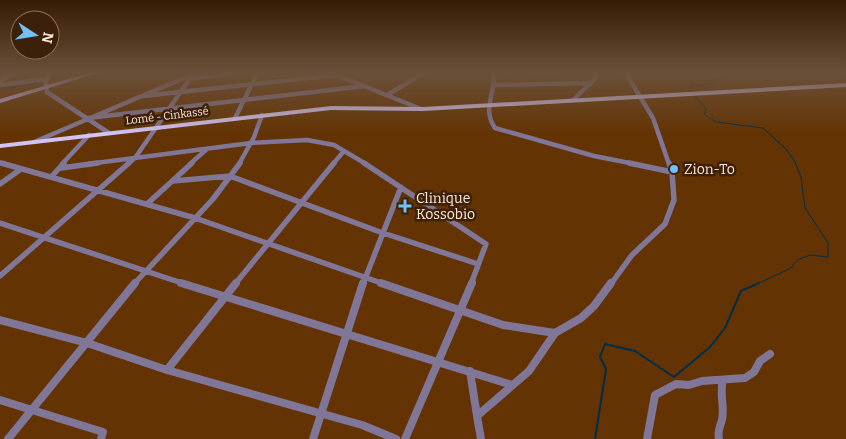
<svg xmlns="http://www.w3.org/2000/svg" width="846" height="439" viewBox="0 0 846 439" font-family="Bitter,serif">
	<rect width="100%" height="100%" fill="#633303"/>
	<path fill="#6d3901" d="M 16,72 L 45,72 L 43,79 L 0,84 Z"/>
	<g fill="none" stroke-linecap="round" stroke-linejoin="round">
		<path stroke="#002e48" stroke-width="1" d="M 735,72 L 745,74 L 749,72
			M 49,80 L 72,72
			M 0,90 L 43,82
			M 692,93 L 691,83 C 707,88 716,82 728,72
			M 695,96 L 706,109 L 704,114 L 716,122 L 763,128 L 786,149 L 795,162 L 801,177 L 805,208 L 828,243 L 828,257 L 810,255 L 797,260 L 791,268 L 757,284"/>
		<path stroke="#002e48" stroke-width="2" d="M 595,439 L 606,369 L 600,357 L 605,344 L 635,351 L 674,377 L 710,347 L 725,328 L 741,291 L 759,283"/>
		<path stroke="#807697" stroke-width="4.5" d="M 50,72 L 46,82 L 47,92 L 109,133
			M 494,72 C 495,95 482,109 495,128 L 594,156 L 635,164
			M 625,72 L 653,118 L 669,164
			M 530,73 L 558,72
			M 334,74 L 421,109
			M 189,79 L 241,72
			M 0,82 L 14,72
			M 0,85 L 47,79
			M 495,85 L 589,83
			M 387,95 L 425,72
			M 143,96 L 336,75
			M 573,100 L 597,77 L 595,72
			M 88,118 L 365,86
			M 235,118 L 258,72
			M 34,142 L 198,72
			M 0,163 L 5,164
			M 62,164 L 89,135
			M 88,164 L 251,143 L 307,140 L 334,145 L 366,164
			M 128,164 L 135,158 L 193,74
			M 190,164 L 207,149
			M 239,164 L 254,137 L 262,115
			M 333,164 L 344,151"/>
		<path stroke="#807697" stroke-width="5.5" d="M 1,163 L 195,218 L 384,284
			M 364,163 L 486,244 L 471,284
			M 629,163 L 672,172
			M 61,168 L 98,163
			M 52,176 L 64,163
			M 173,181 L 230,176 L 380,232 L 478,264
			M 0,184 L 21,169
			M 147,204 L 192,163
			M 0,223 L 185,284
			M 0,276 L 129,163
			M 134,284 L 213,199 L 240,163
			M 235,284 L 334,163
			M 363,284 L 401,187
			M 611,284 L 632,255 L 665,224 L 674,200 L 672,172 L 669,163"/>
		<path stroke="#807697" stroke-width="8" d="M 181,283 L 512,385
			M 381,283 L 503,325 L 555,333
			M 0,320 L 87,343 L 167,370 L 362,425 L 396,439
			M 167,370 L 236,283
			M 470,371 L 477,416
			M 0,400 L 103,432 L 101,439
			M 8,439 L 135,283
			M 313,439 L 363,283
			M 405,439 L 472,283
			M 481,439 L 477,416 L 529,371 L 555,333 L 581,318 L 594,306 L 611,283
			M 647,439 L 655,395 L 676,384 L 689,385 L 702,381 L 745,378 L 754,372 L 760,361 L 770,354
			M 719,439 C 717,431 720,427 722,420 C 725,406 719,393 723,380"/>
		<path fill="#bda9eb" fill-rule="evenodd" d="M 92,72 L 101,72 L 0,103 L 0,99 Z"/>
		<path fill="#d1c3f3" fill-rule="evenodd" d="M 846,83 L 846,87 L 423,111 L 331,110 L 0,148 L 0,144 L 331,106 L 423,107 Z"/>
	</g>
	<linearGradient id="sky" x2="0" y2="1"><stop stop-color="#361c02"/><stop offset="0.54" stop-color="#6b5039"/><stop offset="1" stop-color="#6b5039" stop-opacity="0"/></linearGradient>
	<rect width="846" height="134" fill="url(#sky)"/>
	<g fill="#71c1f4" stroke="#3c2009" stroke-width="2">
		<circle cx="674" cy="169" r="5"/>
		<path d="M402.5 198.5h5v5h5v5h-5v5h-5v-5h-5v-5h5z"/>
	</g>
	<g text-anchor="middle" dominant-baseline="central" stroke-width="5" stroke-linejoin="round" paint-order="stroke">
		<g font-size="11" fill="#fee8d7" stroke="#3c2009">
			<text transform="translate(167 116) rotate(-7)">Lomé - Cinkassé</text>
		</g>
		<g font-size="14" fill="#fee8d7" stroke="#3c2009" text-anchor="start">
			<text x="684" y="169">Zion-To</text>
			<text x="416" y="198">Clinique<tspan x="416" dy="16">Kossobio</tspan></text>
		</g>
	</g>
	<g transform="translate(35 35) rotate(102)"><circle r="24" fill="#3c2009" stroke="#8a705b"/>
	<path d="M0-4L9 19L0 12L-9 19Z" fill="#71c1f4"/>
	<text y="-8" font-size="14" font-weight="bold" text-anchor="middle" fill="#fee8d7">N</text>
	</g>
</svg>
